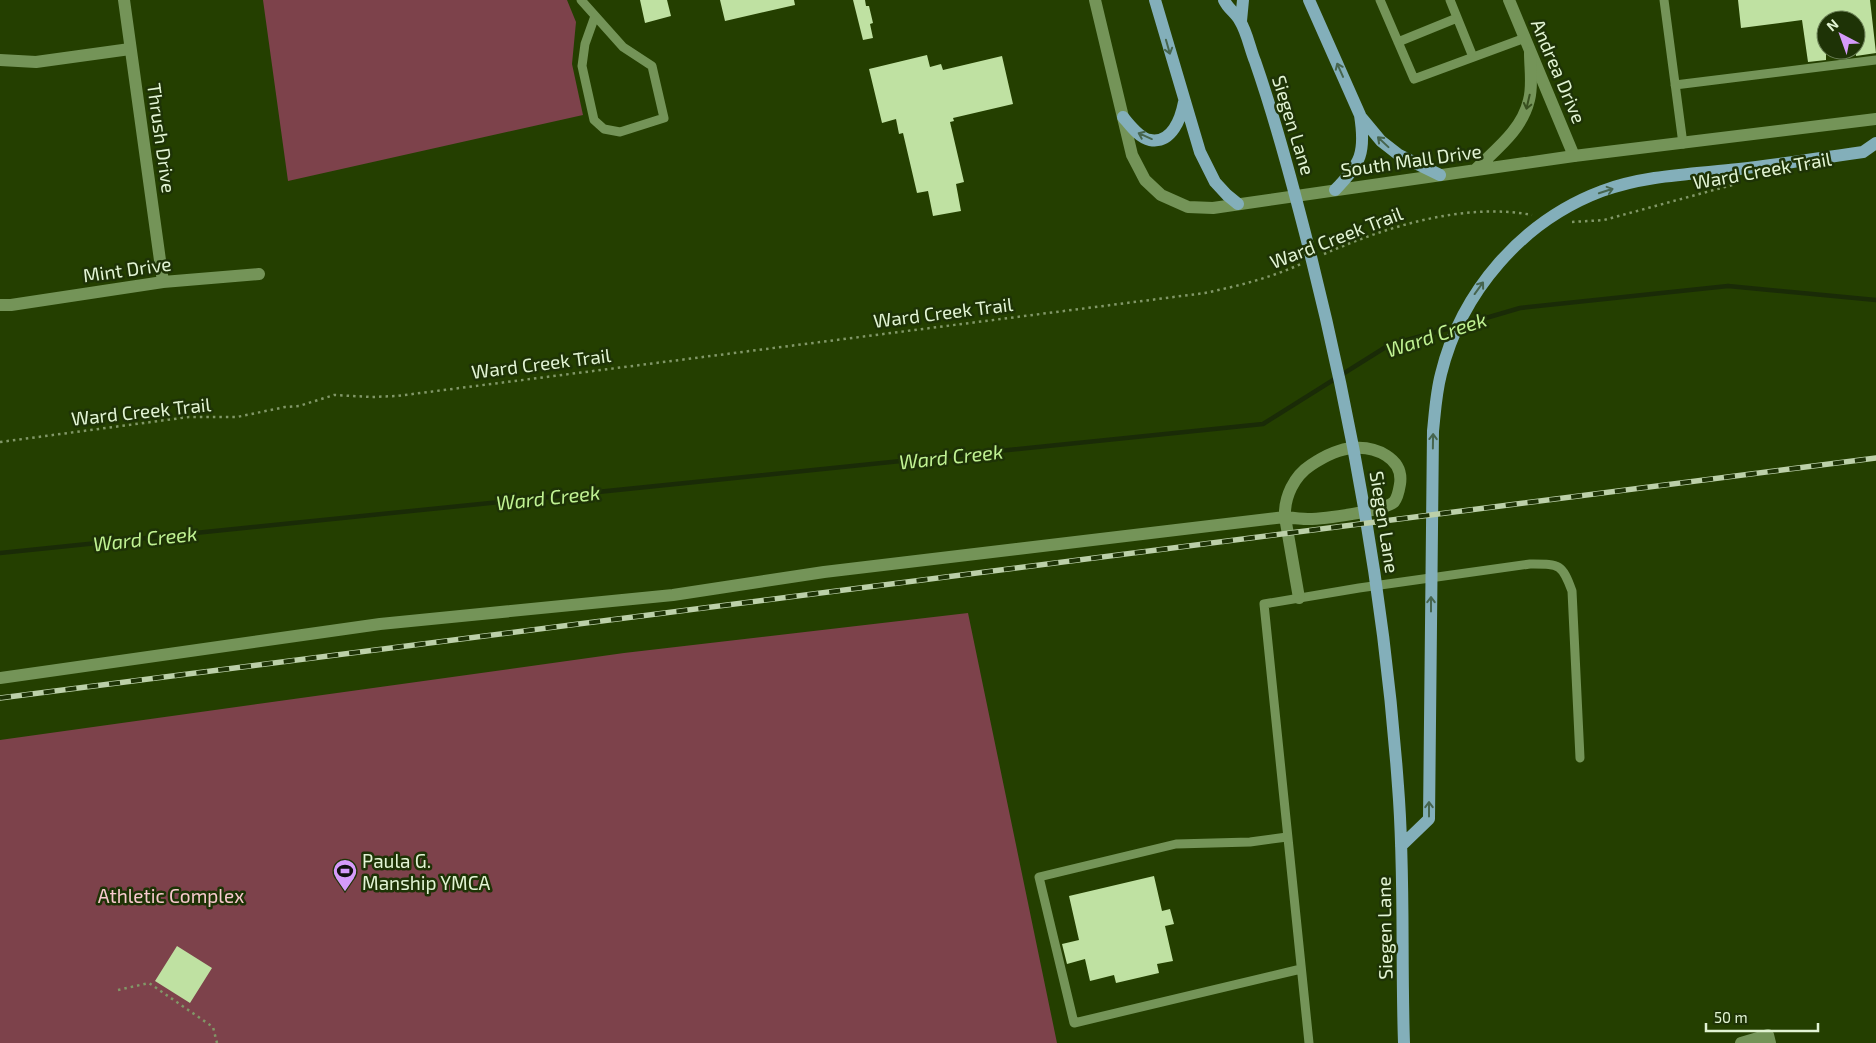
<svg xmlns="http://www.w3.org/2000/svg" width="1876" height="1043" viewBox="0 0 1876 1043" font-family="'Exo 2',sans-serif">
	<rect width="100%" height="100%" fill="#243f00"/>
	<path fill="#7d424b" d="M 263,0 L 567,0 L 576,22 L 572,64 L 583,115 L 288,181 Z
		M 968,613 L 1057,1043 L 0,1043 L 0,740 L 624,653 Z"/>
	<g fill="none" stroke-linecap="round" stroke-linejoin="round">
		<path stroke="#1a2b07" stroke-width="4.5" d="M 1462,325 L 1520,308 L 1728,286 L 1876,300
			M 0,553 L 1263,424 L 1389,345 L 1454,327"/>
	</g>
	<path fill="#bfe1a2" d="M 640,0 L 667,0 L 671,16 L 645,23 Z
		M 720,0 L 794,0 L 795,5 L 725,21 Z
		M 853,0 L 865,0 L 866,6 L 869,6 L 873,23 L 870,24 L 873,38 L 863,40 Z
		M 1738,0 L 1870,0 L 1876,53 L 1856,56 L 1856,20 L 1826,20 L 1826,60 L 1808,62 L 1802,20 L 1741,28 Z
		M 927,55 L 930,67 L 941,64 L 943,70 L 1002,56 L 1013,104 L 953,118 L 954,121 L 950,122 L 964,182 L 956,184 L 961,211 L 933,216 L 928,191 L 917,193 L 903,133 L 899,134 L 896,119 L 882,123 L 869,69 Z
		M 1154,876 L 1162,911 L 1170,909 L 1174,924 L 1165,926 L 1173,961 L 1157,964 L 1159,973 L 1116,983 L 1114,975 L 1090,981 L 1085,959 L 1067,964 L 1062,944 L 1079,940 L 1069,896 Z
		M 177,946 L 212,968 L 190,1003 L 155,981 Z"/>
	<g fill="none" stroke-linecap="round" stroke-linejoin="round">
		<path stroke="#819767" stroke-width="2.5" stroke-dasharray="2.5 4" stroke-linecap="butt" d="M 1572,222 L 1604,220 L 1736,184
			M 1324,254 C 1386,227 1464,202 1532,215
			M 0,442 L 189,417 L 237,417 L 285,407 L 299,406 L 334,395 L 372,397 L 397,396 L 1205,293 C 1238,286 1270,278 1301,264
			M 118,990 L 149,983 L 213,1027 L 217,1043"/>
		<path stroke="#749458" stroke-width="9" d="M 581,0 L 623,47 L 652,66 L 664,118 L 620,132 L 604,129 L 594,120 L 582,66 L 585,44 L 595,16
			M 1380,0 L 1414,79 L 1525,38
			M 1450,0 L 1473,57
			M 1664,0 L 1683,144
			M 1398,42 L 1457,18
			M 1675,85 L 1876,60
			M 1287,837 L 1250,842 L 1176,844 L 1039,877 L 1074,1023 L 1301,969
			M 1309,1043 L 1264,604 L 1359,588 L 1530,564 C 1559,564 1562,563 1572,591 L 1580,758"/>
		<path stroke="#749458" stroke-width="12" d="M 124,0 L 163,282
			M 1509,0 L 1574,156
			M 0,60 L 36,62 L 130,49
			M 0,305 L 11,305 L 163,282 L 259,274
			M 0,678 L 380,624 L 673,595 L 824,572 L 1285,517 C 1293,518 1301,519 1308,519 C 1323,519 1384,511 1394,502 C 1398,497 1399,490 1400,484 C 1404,458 1375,446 1353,448 C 1338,449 1323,457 1311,465 C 1294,476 1284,497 1285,517 L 1299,598
			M 1741,1043 L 1768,1035 L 1770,1043"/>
		<path stroke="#749458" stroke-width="12" d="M 1095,0 L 1132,155 L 1145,180 L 1161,195 L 1188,207 L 1213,208 L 1574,156 L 1876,119
			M 1475,170 C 1496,149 1522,130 1529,100 C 1533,86 1530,68 1530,53"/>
		<path stroke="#83afba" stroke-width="12" d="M 1155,0 L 1200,152 L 1215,182 L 1227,195 L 1238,204
			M 1224,0 C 1228,9 1236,13 1240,21 C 1247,32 1250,49 1255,61 C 1272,110 1286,160 1299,210 C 1349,399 1384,591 1398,786 C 1405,871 1401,957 1404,1043
			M 1309,0 L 1360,115 C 1366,153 1361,163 1335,190
			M 1241,21 L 1243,0
			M 1123,117 C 1130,125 1139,138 1150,140 C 1172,144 1181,118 1184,102
			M 1361,117 L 1381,141 L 1399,155 L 1440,175
			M 1401,846 L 1429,819 L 1433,431 C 1435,412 1436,393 1441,374 C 1461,292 1522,221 1602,191 C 1645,175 1694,174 1739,169 C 1781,164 1822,158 1863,152 L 1876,143"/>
		<g stroke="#bcd0a9" stroke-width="5.5">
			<path id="rail" d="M 0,698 L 1876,458"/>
		</g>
		<use href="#rail" stroke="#1e3306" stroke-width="4" stroke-dasharray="11" stroke-linecap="butt"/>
	</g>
	<defs><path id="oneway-shaft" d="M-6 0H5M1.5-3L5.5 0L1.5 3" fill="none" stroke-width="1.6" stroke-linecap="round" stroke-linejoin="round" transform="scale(1.25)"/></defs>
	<g stroke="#46654e">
		<use href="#oneway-shaft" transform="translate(1168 47) rotate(74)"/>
		<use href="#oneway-shaft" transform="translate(1340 70) rotate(-114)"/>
		<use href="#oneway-shaft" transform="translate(1145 136) rotate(-156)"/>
		<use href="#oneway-shaft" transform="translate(1383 142) rotate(-137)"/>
		<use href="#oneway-shaft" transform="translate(1606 191) rotate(-18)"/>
		<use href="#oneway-shaft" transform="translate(1479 288) rotate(-54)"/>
		<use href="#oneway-shaft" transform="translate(1433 441) rotate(-89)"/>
		<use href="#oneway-shaft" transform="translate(1431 604) rotate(-90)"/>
		<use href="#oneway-shaft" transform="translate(1429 809) rotate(-90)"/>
	</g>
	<use stroke="#38501f" href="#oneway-shaft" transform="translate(1528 102) rotate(103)"/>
	<defs>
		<g id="stadium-pin" transform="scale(1.25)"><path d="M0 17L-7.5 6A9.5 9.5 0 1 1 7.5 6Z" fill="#d59bfa" stroke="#1e3306"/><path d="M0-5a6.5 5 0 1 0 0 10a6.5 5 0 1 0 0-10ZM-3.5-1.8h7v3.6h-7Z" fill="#111"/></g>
	</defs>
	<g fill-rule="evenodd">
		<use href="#stadium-pin" x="345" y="871"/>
	</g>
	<g text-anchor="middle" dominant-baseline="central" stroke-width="5" stroke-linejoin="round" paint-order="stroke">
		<g font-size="19" fill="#e2f4d4" stroke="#1e3306">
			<text transform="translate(1559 71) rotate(67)">Andrea Drive</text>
			<text transform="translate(1294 125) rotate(73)">Siegen Lane</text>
			<text transform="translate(162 138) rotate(82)">Thrush Drive</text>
			<text transform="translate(1411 160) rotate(-8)">South Mall Drive</text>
			<text transform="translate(1762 170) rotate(-10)">Ward Creek Trail</text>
			<text transform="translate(1336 237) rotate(-21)">Ward Creek Trail</text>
			<text transform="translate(127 269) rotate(-8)">Mint Drive</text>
			<text transform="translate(943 312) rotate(-7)">Ward Creek Trail</text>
			<text transform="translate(541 363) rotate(-7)">Ward Creek Trail</text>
			<text transform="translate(141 411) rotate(-6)">Ward Creek Trail</text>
			<text transform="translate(1385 522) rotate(81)">Siegen Lane</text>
			<text transform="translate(1384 928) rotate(-91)">Siegen Lane</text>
		</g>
		<g font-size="19" fill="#e2f4d4" stroke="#1e3306" text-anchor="start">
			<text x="362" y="860">Paula G.<tspan x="362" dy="22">Manship YMCA</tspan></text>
		</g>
		<g font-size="19" fill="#f9cacf" stroke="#1e3306">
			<text x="171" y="895">Athletic Complex</text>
		</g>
		<g font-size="20" font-style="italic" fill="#c0f293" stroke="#1e3306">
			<text transform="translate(1436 334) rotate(-18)">Ward Creek</text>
			<text transform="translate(951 456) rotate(-6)">Ward Creek</text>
			<text transform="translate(548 497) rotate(-6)">Ward Creek</text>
			<text transform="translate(145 538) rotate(-6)">Ward Creek</text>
		</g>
	</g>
	<g transform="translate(1841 35) rotate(319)"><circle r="24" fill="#1e3306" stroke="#6c8058"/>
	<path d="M0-4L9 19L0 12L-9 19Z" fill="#d59bfa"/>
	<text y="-8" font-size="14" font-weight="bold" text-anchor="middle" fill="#e2f4d4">N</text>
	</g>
	<path d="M1706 1023v8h112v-8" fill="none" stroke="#e2f4d4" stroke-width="2.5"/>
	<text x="1714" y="1023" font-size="15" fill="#e2f4d4" stroke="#1e3306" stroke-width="4" paint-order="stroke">50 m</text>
</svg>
